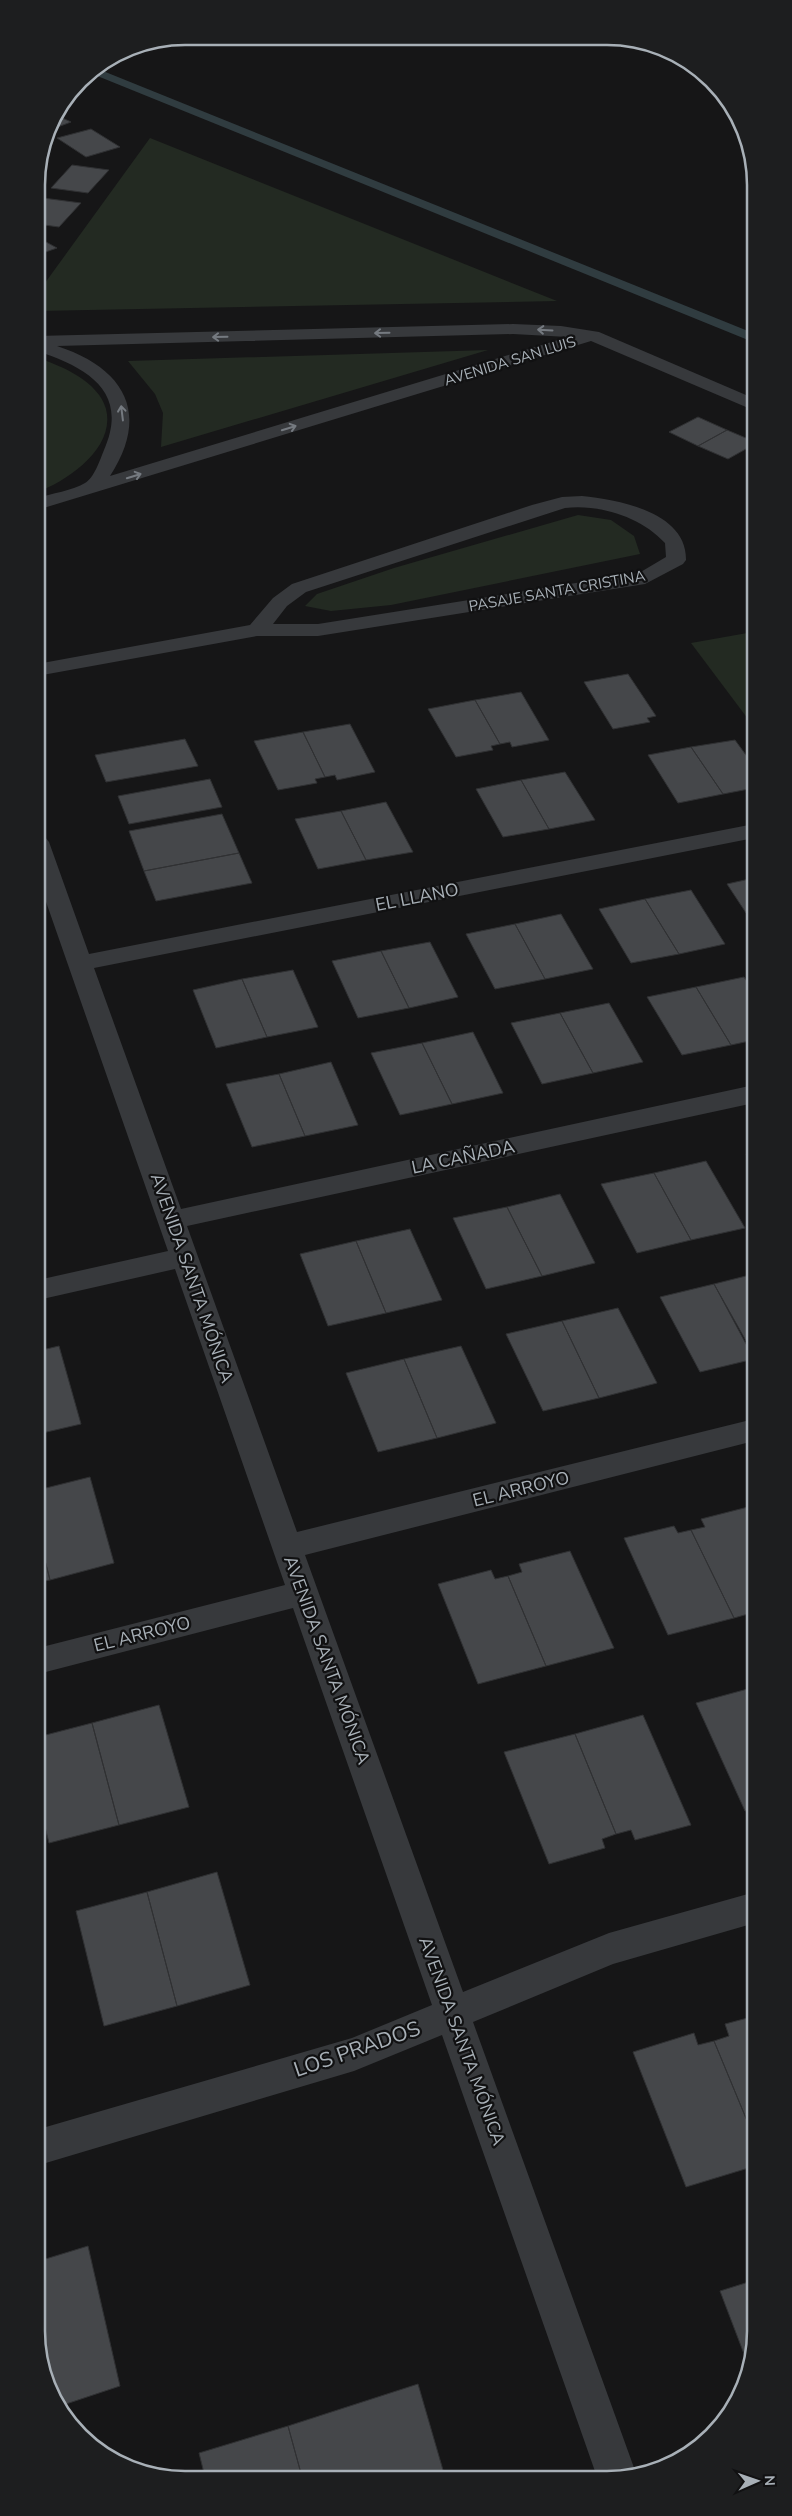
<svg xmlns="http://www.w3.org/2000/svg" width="792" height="2516" viewBox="0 0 792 2516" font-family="'Nunito Sans',sans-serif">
	<rect width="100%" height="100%" fill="#161617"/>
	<path fill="#232a22" d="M 150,138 L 557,301 L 37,311 L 37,294 Z
		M 488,350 L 161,447 L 163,413 L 155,394 L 128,361 Z
		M 37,358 C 61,365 99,382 106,409 C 116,448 67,481 37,492 Z
		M 578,515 L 611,520 L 634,536 L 640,554 L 391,605 L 331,611 L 305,606 L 317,594 L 394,568 Z
		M 753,632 L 754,727 L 691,643 Z"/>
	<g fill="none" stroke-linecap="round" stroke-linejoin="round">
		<path fill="#303c40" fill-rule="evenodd" d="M 98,69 L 753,333 L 753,342 L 90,73 Z"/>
	</g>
	<path fill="#45474a" stroke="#303133" d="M 56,115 L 71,122 L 47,131 L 48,128 Z
		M 91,129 L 120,147 L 86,157 L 57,138 Z
		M 72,165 L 109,170 L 88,193 L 51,188 Z
		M 43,198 L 81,203 L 59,227 L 37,224 L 37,205 Z
		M 37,237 L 57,248 L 37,255 Z
		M 698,417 L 727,430 L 698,446 L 669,432 Z
		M 727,430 L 753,441 L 753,445 L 728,459 L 698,446 Z
		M 628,674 L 656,716 L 647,718 L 650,722 L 613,729 L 584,682 Z
		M 521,692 L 549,740 L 512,747 L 510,742 L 500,744 L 475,700 Z
		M 475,700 L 500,744 L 491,746 L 493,750 L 456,757 L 428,709 Z
		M 350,724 L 375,772 L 337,780 L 335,775 L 325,777 L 303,732 Z
		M 303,732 L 325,777 L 315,779 L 317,783 L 278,790 L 254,741 Z
		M 185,739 L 198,766 L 106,782 L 95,755 Z
		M 735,740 L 754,766 L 754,788 L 723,794 L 691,747 Z
		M 691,747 L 723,794 L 678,803 L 648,755 Z
		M 565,772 L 595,820 L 549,829 L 521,780 Z
		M 210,779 L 222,807 L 129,824 L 118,796 Z
		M 521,780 L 549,829 L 503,837 L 476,789 Z
		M 386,802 L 413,852 L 366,860 L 341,811 Z
		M 341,811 L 366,860 L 318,869 L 295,819 Z
		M 222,814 L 239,853 L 144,871 L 129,831 Z
		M 239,853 L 252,883 L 156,901 L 144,871 Z
		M 754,878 L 754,925 L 727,884 Z
		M 691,890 L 725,944 L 679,954 L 645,899 Z
		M 645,899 L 679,954 L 631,963 L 599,909 Z
		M 561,914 L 593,969 L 545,979 L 515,924 Z
		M 515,924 L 545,979 L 495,989 L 466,934 Z
		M 430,942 L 458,997 L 409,1008 L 381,951 Z
		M 381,951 L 409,1008 L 358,1018 L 332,961 Z
		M 293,970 L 318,1027 L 267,1037 L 242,979 Z
		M 744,977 L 754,992 L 754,1040 L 731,1045 L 696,987 Z
		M 242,979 L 267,1037 L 216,1048 L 193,990 Z
		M 696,987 L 731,1045 L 682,1055 L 647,997 Z
		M 609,1003 L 643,1062 L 593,1073 L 560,1013 Z
		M 560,1013 L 593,1073 L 542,1084 L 511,1023 Z
		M 473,1032 L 503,1093 L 452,1104 L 422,1043 Z
		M 422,1043 L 452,1104 L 400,1115 L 371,1053 Z
		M 331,1062 L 358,1125 L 305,1136 L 279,1074 Z
		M 279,1074 L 305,1136 L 252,1147 L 226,1084 Z
		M 754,1152 L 754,1168 L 746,1154 Z
		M 706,1161 L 745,1228 L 691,1240 L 654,1173 Z
		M 654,1173 L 691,1240 L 637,1253 L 601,1184 Z
		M 560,1194 L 595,1263 L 542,1276 L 507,1207 Z
		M 507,1207 L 542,1276 L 486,1289 L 453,1218 Z
		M 410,1229 L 442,1300 L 386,1313 L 356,1241 Z
		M 356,1241 L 386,1313 L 328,1326 L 300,1254 Z
		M 754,1274 L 754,1355 L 714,1284 Z
		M 714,1284 L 754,1359 L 700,1372 L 660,1297 Z
		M 618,1308 L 657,1383 L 599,1398 L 562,1321 Z
		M 562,1321 L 599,1398 L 543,1411 L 506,1334 Z
		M 59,1346 L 81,1424 L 38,1434 L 38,1351 Z
		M 461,1346 L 496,1423 L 437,1438 L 404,1359 Z
		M 404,1359 L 437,1438 L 378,1452 L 346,1373 Z
		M 90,1477 L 114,1563 L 50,1580 L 38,1533 L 38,1490 Z
		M 752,1506 L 754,1511 L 755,1612 L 734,1618 L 691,1530 L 705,1527 L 701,1519 Z
		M 674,1526 L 678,1533 L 691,1530 L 734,1618 L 668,1635 L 624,1538 Z
		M 38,1533 L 50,1580 L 38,1582 Z
		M 570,1551 L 614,1648 L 546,1666 L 508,1576 L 522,1572 L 519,1564 Z
		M 491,1570 L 495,1579 L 508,1576 L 546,1666 L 478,1684 L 438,1584 Z
		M 755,1687 L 755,1808 L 745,1811 L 696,1703 Z
		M 159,1705 L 189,1807 L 119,1825 L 92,1723 Z
		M 643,1715 L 691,1825 L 635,1840 L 631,1830 L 616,1834 L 575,1734 Z
		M 92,1723 L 119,1825 L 49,1843 L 38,1798 L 38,1737 Z
		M 575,1734 L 616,1834 L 602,1839 L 605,1848 L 549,1864 L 504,1752 Z
		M 217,1872 L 250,1985 L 177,2006 L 147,1892 Z
		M 147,1892 L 177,2006 L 104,2026 L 76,1911 Z
		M 755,2016 L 755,2140 L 714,2041 L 729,2036 L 725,2024 Z
		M 694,2033 L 698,2045 L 714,2041 L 755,2140 L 755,2166 L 686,2187 L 633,2052 Z
		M 88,2246 L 120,2386 L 57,2407 L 39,2359 L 39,2261 Z
		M 755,2280 L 755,2340 L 749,2367 L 720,2291 Z
		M 418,2384 L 445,2477 L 302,2477 L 288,2426 Z
		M 288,2426 L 302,2477 L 205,2477 L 199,2453 Z"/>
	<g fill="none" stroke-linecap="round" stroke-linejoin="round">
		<path fill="#37393c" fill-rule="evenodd" d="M 513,324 L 561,326 L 599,332 L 753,398 L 753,410 L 591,341 L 37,510 L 37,498 C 50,494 74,490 85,483 C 94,478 100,460 104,450 C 130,391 86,367 37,351 L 37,336 ZM 513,334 L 568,337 L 110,476 C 151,413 124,368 57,346 Z
			M 582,496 C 619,500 687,512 686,560 L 683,564 L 645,584 L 318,636 L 257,636 L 37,676 L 37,664 L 250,625 L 273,598 L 292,584 L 532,505 L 562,497 ZM 565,508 C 600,504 641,517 665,543 L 666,557 L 639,573 L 318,624 L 273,624 L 287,606 L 306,592 Z
			M 754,824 L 754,838 L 94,968 L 181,1209 L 754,1085 L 754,1103 L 187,1226 L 297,1532 L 754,1419 L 754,1441 L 305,1555 L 463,1992 L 609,1933 L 755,1892 L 755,1923 L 613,1964 L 473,2022 L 637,2476 L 597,2477 L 442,2035 L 354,2071 L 39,2165 L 39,2129 L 352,2038 L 432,2005 L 293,1608 L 38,1674 L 38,1648 L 285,1585 L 175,1269 L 38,1300 L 38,1280 L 168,1251 L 37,876 L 37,835 L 45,837 L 49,842 L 89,954 Z"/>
	</g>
	<defs><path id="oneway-shaft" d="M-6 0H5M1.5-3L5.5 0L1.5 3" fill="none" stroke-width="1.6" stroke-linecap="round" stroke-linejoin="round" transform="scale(1.25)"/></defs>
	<g stroke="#757a80">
		<use href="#oneway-shaft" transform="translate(545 330) rotate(-177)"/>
		<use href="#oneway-shaft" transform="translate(382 333) rotate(179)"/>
		<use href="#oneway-shaft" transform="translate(220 337) rotate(179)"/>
		<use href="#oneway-shaft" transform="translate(122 413) rotate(-97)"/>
		<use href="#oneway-shaft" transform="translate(289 428) rotate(-17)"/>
		<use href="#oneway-shaft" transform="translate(134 476) rotate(-17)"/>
	</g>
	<g text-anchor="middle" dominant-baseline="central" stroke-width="4.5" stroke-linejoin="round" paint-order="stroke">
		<g font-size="15" fill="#a8b0b7" stroke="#111112">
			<text transform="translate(510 361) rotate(-17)">AVENIDA SAN LUIS</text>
			<text transform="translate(557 591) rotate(-10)">PASAJE SANTA CRISTINA</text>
		</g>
		<g font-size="18" fill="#a8b0b7" stroke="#111112">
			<text transform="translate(417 897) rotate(-11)">EL LLANO</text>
			<text transform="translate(463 1157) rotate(-12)">LA CAÑADA</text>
			<text transform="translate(192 1278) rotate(71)">AVENIDA SANTA MÓNICA</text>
			<text transform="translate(521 1489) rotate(-14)">EL ARROYO</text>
			<text transform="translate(142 1634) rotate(-14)">EL ARROYO</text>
			<text transform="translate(327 1660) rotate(70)">AVENIDA SANTA MÓNICA</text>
			<text transform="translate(462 2041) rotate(70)">AVENIDA SANTA MÓNICA</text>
		</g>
		<g font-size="21" fill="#a8b0b7" stroke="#111112">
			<text transform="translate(357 2049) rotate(-19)">LOS PRADOS</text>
		</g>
	</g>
	<path d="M0 0H792V2516H0ZM185 45H607A140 140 0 0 1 747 185V2331A140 140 0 0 1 607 2471H185A140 140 0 0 1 45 2331V185A140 140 0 0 1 185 45Z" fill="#1d1e1f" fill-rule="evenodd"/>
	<path fill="none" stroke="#a8b0b7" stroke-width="2.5" d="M185 45H607A140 140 0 0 1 747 185V2331A140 140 0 0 1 607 2471H185A140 140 0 0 1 45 2331V185A140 140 0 0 1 185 45Z"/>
	<g transform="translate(757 2481) rotate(88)" stroke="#111112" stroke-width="4" paint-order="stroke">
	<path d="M0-4L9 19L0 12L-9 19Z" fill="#a8b0b7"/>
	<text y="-8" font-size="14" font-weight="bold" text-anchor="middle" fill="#a8b0b7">N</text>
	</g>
</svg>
